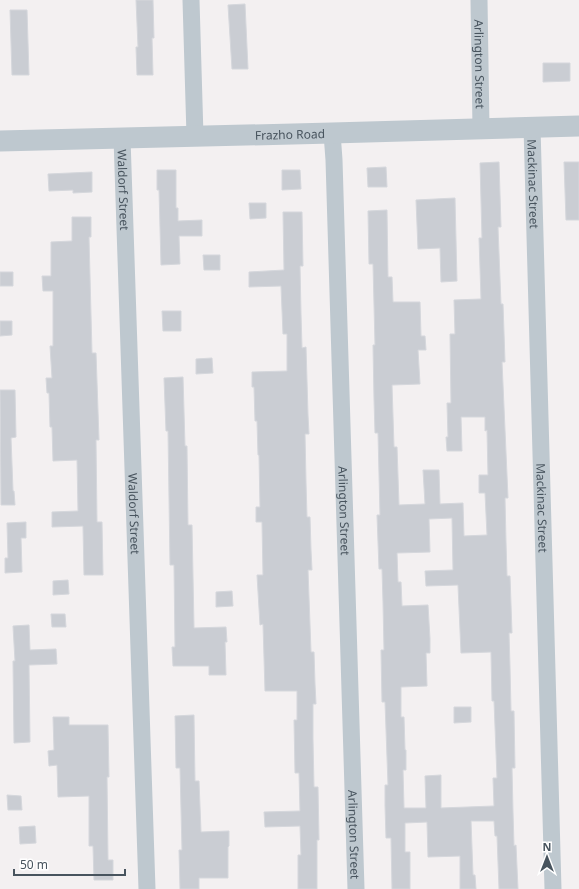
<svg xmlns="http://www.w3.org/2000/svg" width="579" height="889" viewBox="0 0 579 889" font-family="'Noto Sans',sans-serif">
	<rect width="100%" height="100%" fill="#f3f0f1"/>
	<path fill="#cacdd3" stroke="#d5d7dc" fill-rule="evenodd" d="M 136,0 L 153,0 L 154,38 L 152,38 L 153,75 L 137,75 L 136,47 L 138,47 Z
		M 245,4 L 248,69 L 232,69 L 228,5 Z
		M 10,10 L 27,10 L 29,75 L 12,75 Z
		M 543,63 L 570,63 L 570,81 L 543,82 Z
		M 499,162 L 501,227 L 498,227 L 501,304 L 503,304 L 505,362 L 502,362 L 508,498 L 505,498 L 506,542 L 507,576 L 510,576 L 512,633 L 509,633 L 510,667 L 511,711 L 514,711 L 515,768 L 512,768 L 513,812 L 514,846 L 516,845 L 518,889 L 499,889 L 497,836 L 495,836 L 494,821 L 471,821 L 473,875 L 475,875 L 476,889 L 460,889 L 460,856 L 428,857 L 427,822 L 405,823 L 405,852 L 410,852 L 410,889 L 392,889 L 391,838 L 386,838 L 385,805 L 385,785 L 388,785 L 385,702 L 382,702 L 381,650 L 384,650 L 383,602 L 382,569 L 379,569 L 377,515 L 380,515 L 378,433 L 375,433 L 374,399 L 373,345 L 375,345 L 373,264 L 369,264 L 368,211 L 387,210 L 388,277 L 392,277 L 393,302 L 420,302 L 421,336 L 425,336 L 426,350 L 418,350 L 420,384 L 392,385 L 394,447 L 397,447 L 399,505 L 425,504 L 423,470 L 439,470 L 440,504 L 463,503 L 464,536 L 487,535 L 485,493 L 479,493 L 479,475 L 488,475 L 487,430 L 485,431 L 485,417 L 461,417 L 462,451 L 447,451 L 446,437 L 448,437 L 447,403 L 451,403 L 450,334 L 455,334 L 454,300 L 481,299 L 479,238 L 482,238 L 480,163 ZM 452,518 L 453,570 L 425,571 L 426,586 L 458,585 L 461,653 L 491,652 L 492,701 L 494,701 L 497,778 L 493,778 L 494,806 L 441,808 L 441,775 L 425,776 L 426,808 L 404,808 L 403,770 L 406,770 L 406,750 L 405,750 L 404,717 L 401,717 L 401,687 L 427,686 L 426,653 L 430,653 L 430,639 L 428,605 L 402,606 L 401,582 L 398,582 L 397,553 L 430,552 L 429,519 Z
		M 564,162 L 579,162 L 579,220 L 566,220 Z
		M 386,167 L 387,187 L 368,187 L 367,168 Z
		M 157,170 L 176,170 L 176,208 L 178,208 L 178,221 L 202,220 L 202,236 L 179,236 L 180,264 L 161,265 L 159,190 L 157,190 Z
		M 282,170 L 300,170 L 301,189 L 282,190 Z
		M 92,172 L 92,192 L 73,193 L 73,190 L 49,191 L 48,174 Z
		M 455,198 L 457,281 L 441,282 L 440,248 L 418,249 L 416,200 Z
		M 249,203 L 266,203 L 266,218 L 250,219 Z
		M 283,212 L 302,212 L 303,266 L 300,266 L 301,314 L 302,348 L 306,347 L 308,415 L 309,434 L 305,434 L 306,482 L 307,517 L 310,517 L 311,550 L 312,570 L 308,570 L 311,652 L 314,652 L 315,684 L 316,704 L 313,704 L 313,739 L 314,787 L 318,787 L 319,840 L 317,840 L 317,889 L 298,889 L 298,855 L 301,855 L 300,826 L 265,827 L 264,812 L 300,811 L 299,773 L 295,773 L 294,720 L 297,720 L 297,691 L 265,691 L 263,624 L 260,625 L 257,575 L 263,575 L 262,522 L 256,522 L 256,507 L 260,507 L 259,455 L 258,455 L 257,421 L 255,421 L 254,387 L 252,387 L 252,372 L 287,371 L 287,334 L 283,334 L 281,286 L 249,287 L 249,272 L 284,270 Z
		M 72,217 L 91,217 L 91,237 L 89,237 L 92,353 L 96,353 L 99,440 L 96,440 L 97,522 L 102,522 L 103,575 L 84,575 L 83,526 L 52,527 L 52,512 L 78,511 L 77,460 L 53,461 L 52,427 L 50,427 L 49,393 L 47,393 L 46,378 L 52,378 L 50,346 L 53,346 L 53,291 L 43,291 L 42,276 L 51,276 L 51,242 L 72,241 Z
		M 203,255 L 220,255 L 220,270 L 204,270 Z
		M 0,272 L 13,272 L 13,286 L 0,286 Z
		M 162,311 L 181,311 L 181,331 L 163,331 Z
		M 0,321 L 12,321 L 12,335 L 0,336 Z
		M 212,358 L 213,373 L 196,374 L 196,359 Z
		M 183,377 L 185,446 L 187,446 L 188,525 L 192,525 L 194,628 L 226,627 L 227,642 L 225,642 L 226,675 L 209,675 L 209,666 L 173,666 L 172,647 L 175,647 L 174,565 L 170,565 L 168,431 L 166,431 L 164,378 Z
		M 0,390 L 15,390 L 16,437 L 11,438 L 13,491 L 14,491 L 15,505 L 1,505 Z
		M 26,522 L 26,538 L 21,538 L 22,572 L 5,573 L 5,558 L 8,558 L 7,523 Z
		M 68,580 L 69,594 L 53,595 L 53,581 Z
		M 232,591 L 233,606 L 216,607 L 216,592 Z
		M 51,614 L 65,614 L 66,627 L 52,627 Z
		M 29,625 L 30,650 L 56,649 L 57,664 L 29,665 L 30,742 L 14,743 L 13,661 L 15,661 L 13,626 Z
		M 454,707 L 471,707 L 471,722 L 454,723 Z
		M 194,715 L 195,781 L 199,781 L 201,832 L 229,831 L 229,846 L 228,847 L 228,878 L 199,878 L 199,889 L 180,889 L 179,850 L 182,850 L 180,768 L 176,768 L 175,716 Z
		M 53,717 L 69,717 L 69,725 L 108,725 L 109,777 L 107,777 L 108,860 L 113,860 L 113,880 L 94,880 L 93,846 L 89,846 L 89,796 L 58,797 L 57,765 L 49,766 L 48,751 L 54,750 Z
		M 7,795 L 21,796 L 22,810 L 8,810 Z
		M 35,826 L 36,843 L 20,844 L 19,827 Z"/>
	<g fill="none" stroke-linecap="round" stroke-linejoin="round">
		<g stroke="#bec8cf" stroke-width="17">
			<path d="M 191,0 L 195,136"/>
			<path id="s1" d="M 479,0 L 481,128"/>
			<path id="s2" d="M 532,127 L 553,889"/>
			<path id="s3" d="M 332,133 L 334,160 L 356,889"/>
			<path id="s4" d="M 122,138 L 147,889"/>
		</g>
		<path stroke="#bec8cf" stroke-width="21" id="s5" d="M 0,141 L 332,133 L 579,126"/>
	</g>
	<g text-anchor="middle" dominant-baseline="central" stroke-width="4" stroke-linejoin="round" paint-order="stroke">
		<g font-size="12" fill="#48545e" stroke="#fff">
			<text stroke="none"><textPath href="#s1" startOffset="64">Arlington Street</textPath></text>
			<text stroke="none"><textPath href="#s5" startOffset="290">Frazho Road</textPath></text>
			<text stroke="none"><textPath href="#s2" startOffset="57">Mackinac Street</textPath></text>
			<text stroke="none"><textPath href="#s4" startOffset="52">Waldorf Street</textPath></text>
			<text stroke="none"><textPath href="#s2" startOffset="381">Mackinac Street</textPath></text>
			<text stroke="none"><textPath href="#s3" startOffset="378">Arlington Street</textPath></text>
			<text stroke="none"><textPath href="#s4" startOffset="376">Waldorf Street</textPath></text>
			<text stroke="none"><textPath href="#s3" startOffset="702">Arlington Street</textPath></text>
		</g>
	</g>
	<g transform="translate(547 857)" stroke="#ffffff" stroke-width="3" paint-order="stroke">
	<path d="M0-3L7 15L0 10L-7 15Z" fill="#48545e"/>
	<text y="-6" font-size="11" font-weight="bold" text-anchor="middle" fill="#48545e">N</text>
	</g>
	<path d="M14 869v6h111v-6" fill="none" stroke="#48545e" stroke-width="2"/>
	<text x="20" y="869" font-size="12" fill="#48545e" stroke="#ffffff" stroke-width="3" paint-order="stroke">50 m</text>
</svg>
